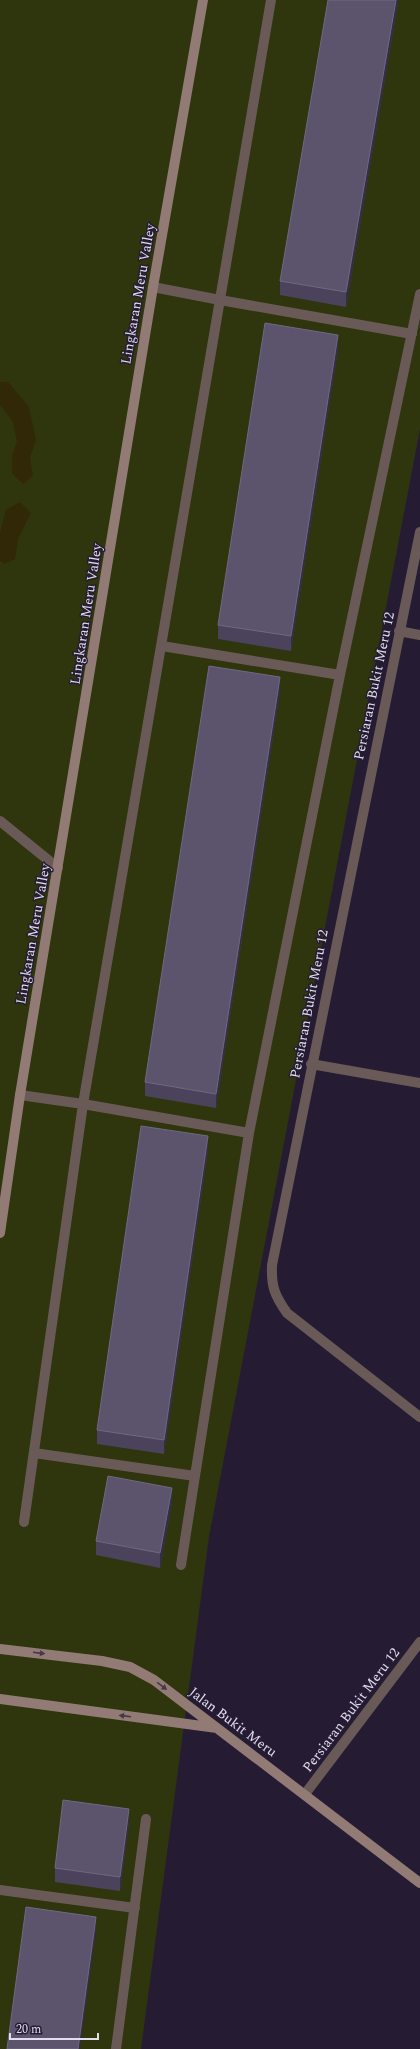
<svg xmlns="http://www.w3.org/2000/svg" width="420" height="2049" viewBox="0 0 420 2049" font-family="Spectral,serif">
	<rect width="100%" height="100%" fill="#251c34"/>
	<path fill="#2f350d" d="M 0,0 L 420,0 L 420,429 L 209,1537 L 141,2049 L 0,2049 Z"/>
	<path fill="#302807" d="M 0,382 L 8,382 L 29,407 L 36,440 L 30,458 L 33,476 L 23,484 L 12,473 L 12,456 L 17,441 L 13,422 L 0,405 Z
		M 20,502 L 31,513 L 18,539 L 15,559 L 4,564 L 0,560 L 0,533 L 6,510 Z"/>
	<g fill="none" stroke-linecap="round" stroke-linejoin="round">
		<path stroke="#695a57" stroke-width="10" d="M 220,300 L 412,334
			M 162,646 L 340,675
			M 83,1104 L 249,1133
			M 34,1453 L 195,1476
			M 181,1565 L 249,1133 L 340,675 L 420,294
			M 0,1890 L 135,1908
			M 116,2049 L 146,1819"/>
		<path stroke="#695a57" stroke-width="10" d="M 153,287 L 220,300
			M 420,532 L 272,1265 C 271,1287 275,1296 287,1313 L 420,1417
			M 399,631 L 420,635
			M 0,821 L 58,868
			M 311,1064 L 420,1083
			M 20,1095 L 83,1104
			M 24,1522 L 83,1104 L 271,0
			M 305,1794 L 420,1642"/>
		<path stroke="#927a75" stroke-width="10" d="M 0,1233 L 20,1095 L 153,287 L 203,0
			M 0,1649 L 102,1661 L 130,1667 L 154,1680 L 420,1883
			M 0,1699 L 217,1728"/>
	</g>
	<path fill="#4b435c" d="M 398,0 L 398,3 L 346,307 L 280,295 L 280,281 Z
		M 338,349 L 291,651 L 218,639 L 218,625 Z
		M 280,691 L 216,1108 L 145,1096 L 145,1082 Z
		M 208,1150 L 164,1454 L 97,1444 L 97,1430 Z
		M 172,1502 L 160,1568 L 96,1555 L 96,1541 Z
		M 129,1823 L 120,1891 L 55,1882 L 55,1868 Z"/>
	<path fill="#352c45" d="M 396,0 L 398,0 L 398,3 L 346,307 L 346,292 Z
		M 338,335 L 338,349 L 291,651 L 291,636 Z
		M 280,677 L 280,691 L 216,1108 L 216,1094 Z
		M 208,1136 L 208,1150 L 164,1454 L 164,1440 Z
		M 172,1488 L 172,1502 L 160,1568 L 160,1553 Z
		M 129,1809 L 129,1823 L 120,1891 L 120,1877 Z
		M 96,1917 L 96,1931 L 80,2049 L 78,2049 Z"/>
	<path fill="#5c536c" stroke="#716880" d="M 328,0 L 396,0 L 346,292 L 280,281 Z
		M 265,323 L 338,335 L 291,636 L 218,625 Z
		M 209,666 L 280,677 L 216,1094 L 145,1082 Z
		M 141,1126 L 208,1136 L 164,1440 L 97,1430 Z
		M 108,1476 L 172,1488 L 160,1553 L 96,1541 Z
		M 63,1800 L 129,1809 L 120,1877 L 55,1868 Z
		M 26,1907 L 96,1917 L 78,2049 L 7,2049 Z"/>
	<defs><path id="oneway-solid" d="M-6-.8H1V-3.2L6.5 0L1 3.2V.8H-6Z"/></defs>
	<g fill="#463848">
		<use href="#oneway-solid" transform="translate(39 1653) rotate(7)"/>
		<use href="#oneway-solid" transform="translate(162 1686) rotate(37)"/>
		<use href="#oneway-solid" transform="translate(125 1716) rotate(-173)"/>
	</g>
	<g text-anchor="middle" dominant-baseline="central" stroke-width="3" stroke-linejoin="round" paint-order="stroke">
		<g font-size="14" fill="#e2dced" stroke="#251c34">
			<text transform="translate(138 294) rotate(-80)">Lingkaran Meru Valley</text>
			<text transform="translate(86 614) rotate(-81)">Lingkaran Meru Valley</text>
			<text transform="translate(374 686) rotate(-78)">Persiaran Bukit Meru 12</text>
			<text transform="translate(33 934) rotate(-80)">Lingkaran Meru Valley</text>
			<text transform="translate(309 1004) rotate(-79)">Persiaran Bukit Meru 12</text>
			<text transform="translate(351 1710) rotate(-53)">Persiaran Bukit Meru 12</text>
			<text transform="translate(233 1722) rotate(37)">Jalan Bukit Meru</text>
		</g>
	</g>
	<path d="M10 2033v6h88v-6" fill="none" stroke="#e2dced" stroke-width="2"/>
	<text x="16" y="2033" font-size="12" fill="#e2dced" stroke="#251c34" stroke-width="3" paint-order="stroke">20 m</text>
</svg>
